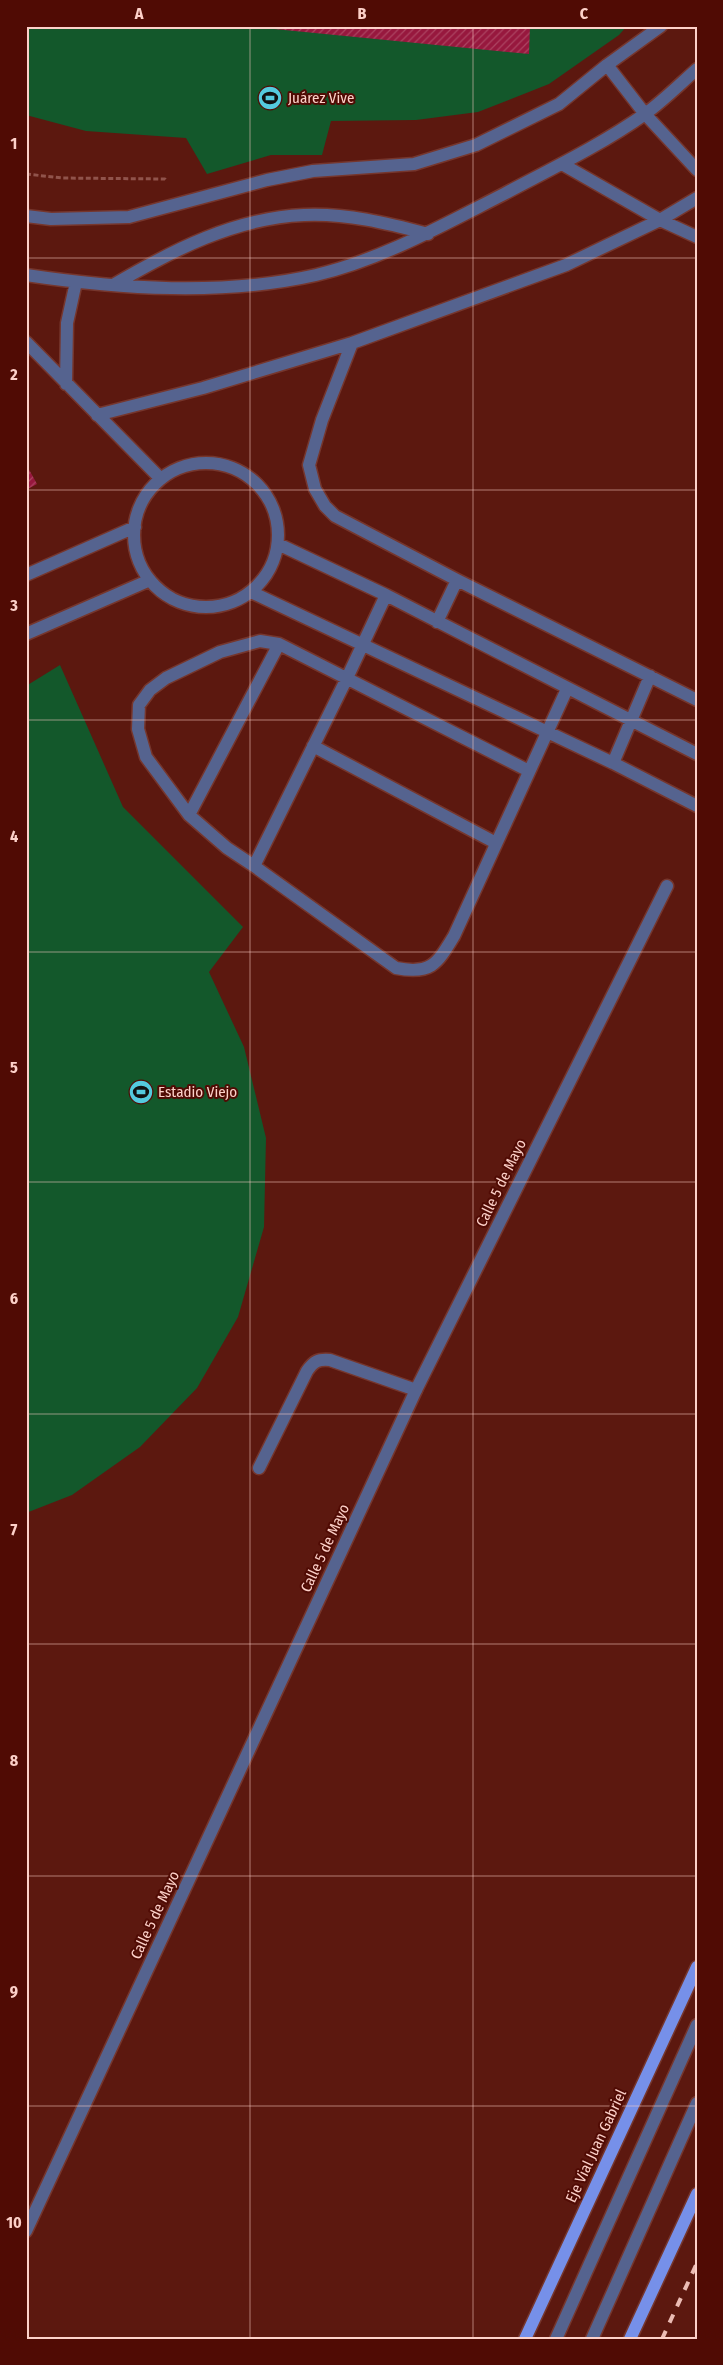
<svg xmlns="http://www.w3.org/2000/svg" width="723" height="2365" viewBox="0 0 723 2365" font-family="'Fira Sans Condensed',sans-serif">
	<defs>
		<pattern id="building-hatch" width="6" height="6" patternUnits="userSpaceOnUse" patternTransform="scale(1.25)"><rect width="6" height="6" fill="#97183e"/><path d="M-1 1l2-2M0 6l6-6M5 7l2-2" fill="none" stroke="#ac4361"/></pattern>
	</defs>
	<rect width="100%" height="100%" fill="#5c180f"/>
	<path fill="#13582b" d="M 26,26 L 627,26 L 619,35 L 549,84 L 478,112 L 416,120 L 331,121 L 322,155 L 271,155 L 207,174 L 186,138 L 86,131 L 26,115 Z
		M 60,665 L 123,807 L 243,927 L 209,972 L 244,1047 L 266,1138 L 264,1227 L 238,1317 L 197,1388 L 140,1447 L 72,1495 L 26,1513 L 26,686 Z"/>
	<path fill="url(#building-hatch)" d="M 264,26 L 530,26 L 529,54 L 264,28 Z
		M 26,464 L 37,484 L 26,490 Z"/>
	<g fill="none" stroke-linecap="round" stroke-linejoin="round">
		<g stroke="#76362d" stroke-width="15">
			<path id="lane" d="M 607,65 L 645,114 L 697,170
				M 562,164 L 660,220 L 697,237
				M 26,216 L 51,219 L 129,217 L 267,180 L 313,171 L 414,164 L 476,145 L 559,104 L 607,65 L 661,26
				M 26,275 C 120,289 223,296 316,275 C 383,259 443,225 504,194 C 551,169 601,145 645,114 C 663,101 680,84 697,69
				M 115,284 C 173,250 235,218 304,215 C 346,213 387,223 428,234
				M 26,342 L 161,479
				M 352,343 L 322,420 L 309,465 L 315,489 L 325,506 L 335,516 L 457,580 L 697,700
				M 66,384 L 67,323 L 76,282
				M 97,415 L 203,388 L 352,343 L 566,265 L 660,220 L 697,198
				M134 535a72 72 0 1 1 144 0a72 72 0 1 1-144 0Z
				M 278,544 L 386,595 L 697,754
				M 26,575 L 135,527
				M 251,592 L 613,763 L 697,806
				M 386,595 L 347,678 L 254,866 L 396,968 C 431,975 437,964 454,936 L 567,689
				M 437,622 L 457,580
				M 26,634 L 150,580
				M 313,746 L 496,843
				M 613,763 L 650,676
				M 189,815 L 279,644
				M 254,866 L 227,848 L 189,815 L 146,757 L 138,729 L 139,705 L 150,690 L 166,678 L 220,652 L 260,641 L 279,644 L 529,771
				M 259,1468 L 307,1371 C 314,1361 318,1359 330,1360 L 416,1390
				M 556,2339 L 697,2025
				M 592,2339 L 697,2103"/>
		</g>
		<g stroke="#76362d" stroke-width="15">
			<path id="street" d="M 26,2231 L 416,1390 L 667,886"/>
		</g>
		<g stroke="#76362d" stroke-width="15">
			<path id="primary" d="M 525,2339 L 697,1967
				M 630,2339 L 697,2194"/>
		</g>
		<path stroke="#90534b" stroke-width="3" stroke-dasharray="5 2.5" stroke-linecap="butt" d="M 26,174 L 62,178 L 165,179 L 167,181"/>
		<use href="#lane" stroke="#55638f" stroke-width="12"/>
		<use href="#street" stroke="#55638f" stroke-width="12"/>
		<use href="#primary" stroke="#7690e9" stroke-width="12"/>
		<path stroke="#ebbcb4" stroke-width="4" stroke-dasharray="9 9" stroke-linecap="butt" d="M 662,2339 L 697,2263"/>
	</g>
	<path fill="none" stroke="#fdd1c9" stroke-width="1" stroke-opacity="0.55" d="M 250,26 L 250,2339M 473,26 L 473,2339M 26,258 L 697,258M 26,490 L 697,490M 26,720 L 697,720M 26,952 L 697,952M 26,1182 L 697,1182M 26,1414 L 697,1414M 26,1644 L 697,1644M 26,1876 L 697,1876M 26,2106 L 697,2106"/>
	<defs>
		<g id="stadium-disc" transform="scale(1.25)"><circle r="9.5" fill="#54cade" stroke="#500b04"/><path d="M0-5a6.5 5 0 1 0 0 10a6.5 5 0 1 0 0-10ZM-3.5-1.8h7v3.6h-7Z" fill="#111"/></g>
	</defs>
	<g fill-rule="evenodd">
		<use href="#stadium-disc" x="270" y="98"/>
		<use href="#stadium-disc" x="141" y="1092"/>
	</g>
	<g text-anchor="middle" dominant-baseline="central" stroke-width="4" stroke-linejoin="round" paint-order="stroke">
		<g font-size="15" fill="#fdd1c9" stroke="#500b04" text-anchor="start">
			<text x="288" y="98">Juárez Vive</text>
			<text x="158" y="1092">Estadio Viejo</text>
		</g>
		<g font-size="15" fill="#fdd1c9" stroke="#500b04">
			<text transform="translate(501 1183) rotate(-64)">Calle 5 de Mayo</text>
			<text transform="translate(325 1548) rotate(-65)">Calle 5 de Mayo</text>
			<text transform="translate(155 1915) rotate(-65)">Calle 5 de Mayo</text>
			<text transform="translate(596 2146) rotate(-65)">Eje Vial Juan Gabriel</text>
		</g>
	</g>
	<rect width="723" height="2365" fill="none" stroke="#500b04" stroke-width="55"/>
	<rect x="28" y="28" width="668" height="2310" fill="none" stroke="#fdd1c9" stroke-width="2"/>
	<g font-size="16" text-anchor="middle" font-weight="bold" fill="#fdd1c9">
		<text x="139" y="19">A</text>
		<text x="362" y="19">B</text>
		<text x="584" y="19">C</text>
		<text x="14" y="149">1</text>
		<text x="14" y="380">2</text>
		<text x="14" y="611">3</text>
		<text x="14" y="842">4</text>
		<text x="14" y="1073">5</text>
		<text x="14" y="1304">6</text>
		<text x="14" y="1535">7</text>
		<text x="14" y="1766">8</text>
		<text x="14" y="1997">9</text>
		<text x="14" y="2228">10</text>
	</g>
</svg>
